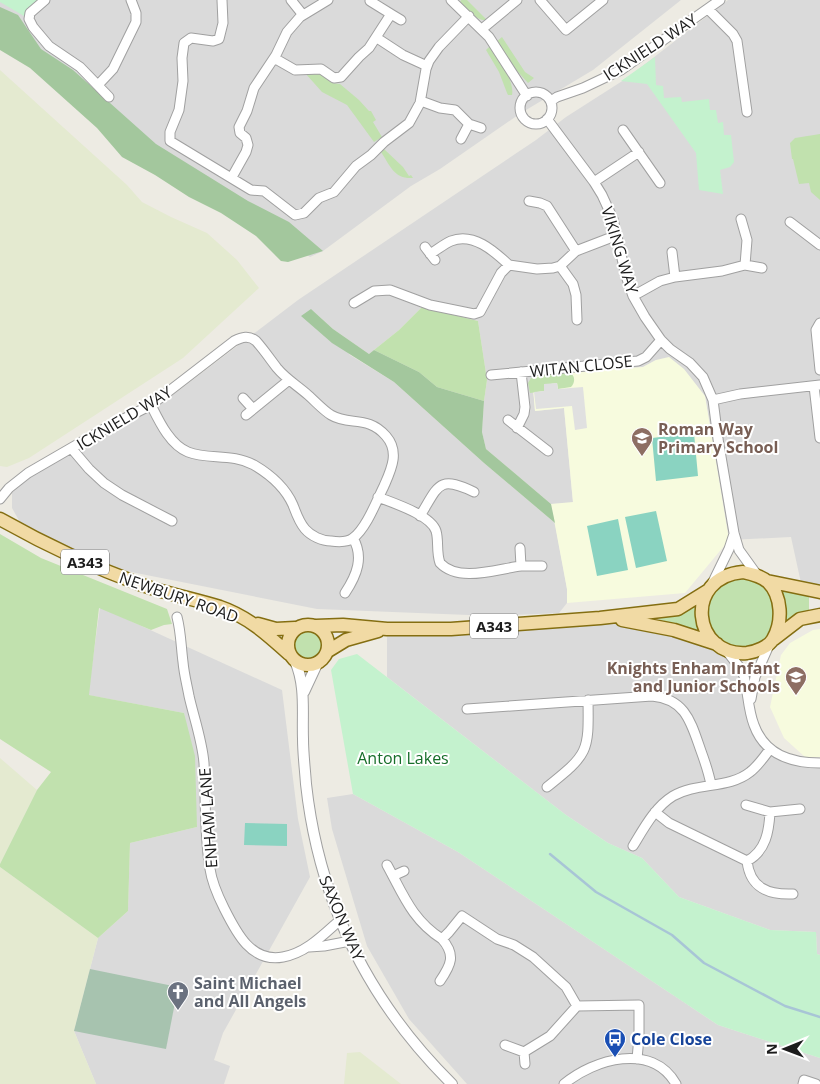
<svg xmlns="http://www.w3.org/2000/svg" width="820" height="1084" viewBox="0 0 820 1084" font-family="'Open Sans',sans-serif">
	<rect width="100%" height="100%" fill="#edebe3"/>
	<path fill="#dadada" d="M 0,0 L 681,0 L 593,70 L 521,113 L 440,169 L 411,186 L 323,251 L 310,257 L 225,198 L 158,158 L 0,13 Z
		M 728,0 L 820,0 L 820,585 L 801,583 L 791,537 L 729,540 L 705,396 L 656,360 L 643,367 L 532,376 L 535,411 L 564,408 L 573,503 L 551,504 L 486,449 L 482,432 L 484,401 L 487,380 L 478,321 L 422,307 L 399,330 L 369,354 L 333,329 L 311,309 L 350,355 L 394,382 L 484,463 L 555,523 L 567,589 L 567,603 L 559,613 L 494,616 L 317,609 L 106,567 L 21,524 L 12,508 L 12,493 L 24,480 L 108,430 L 153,410 L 298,300 L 536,140 L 566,117 L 627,78 Z
		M 100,607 L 282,690 L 298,819 L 310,877 L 223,1033 L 214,1060 L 230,1066 L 224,1084 L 96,1084 L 74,1031 L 98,938 L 128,911 L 130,843 L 197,827 L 184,713 L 88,695 Z
		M 600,618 L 717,644 L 741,669 L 753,724 L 780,756 L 820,763 L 820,955 L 817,954 L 816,932 L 770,930 L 679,897 L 642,858 L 608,843 L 566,815 L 387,677 L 387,629 Z
		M 353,794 L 458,852 L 718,1025 L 820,1058 L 820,1084 L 467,1084 L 409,1019 L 367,946 L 332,829 L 327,798 Z"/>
	<path fill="#f7fbde" d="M 669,357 L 684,369 L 705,396 L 729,540 L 685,593 L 567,603 L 567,589 L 551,504 L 573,502 L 564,408 L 535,411 L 532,376 L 643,367 L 656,360 Z
		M 820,629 L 820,757 L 805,757 L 784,738 L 770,707 L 781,655 L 790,643 L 813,630 Z"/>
	<path fill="#e4ead0" d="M 0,70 L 127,185 L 142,202 L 171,217 L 207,233 L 237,260 L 259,288 L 183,358 L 29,458 L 7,467 L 0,466 Z
		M 0,758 L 37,790 L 0,864 Z
		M 0,867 L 98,938 L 74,1031 L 96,1084 L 0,1084 Z
		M 360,1052 L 401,1084 L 344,1084 L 347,1053 Z"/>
	<path fill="#c1e1ae" d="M 461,0 L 467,0 L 487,20 C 477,22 467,8 460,2 Z
		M 502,37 L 525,72 L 534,78 L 528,83 L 517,71 L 496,42 Z
		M 490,46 C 498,58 515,81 512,95 L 508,95 L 507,93 L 499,72 L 486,50 Z
		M 305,73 L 320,73 L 332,83 L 340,84 L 359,100 L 369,111 L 371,111 L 376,120 L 373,122 L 382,137 L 374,142 L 347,105 L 322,92 Z
		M 820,134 L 820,200 L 811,192 L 809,183 L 799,184 L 793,159 L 792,159 L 790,143 L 795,138 Z
		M 384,149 L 403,167 L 409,176 L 411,175 L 413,178 C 394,179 391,167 381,152 Z
		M 422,307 L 478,321 L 487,380 L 484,401 L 437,387 L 419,372 L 374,350 L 399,330 Z
		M 569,373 C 576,375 575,383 571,387 L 558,389 L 557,383 L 544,385 L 544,391 L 530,393 L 528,383 L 531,378 L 540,377 L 541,375 Z
		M 0,534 L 41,558 L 167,609 L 172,624 L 164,625 L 151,630 L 99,608 L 89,695 L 184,713 L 195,756 L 197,827 L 130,843 L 128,911 L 98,938 L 0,867 L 0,864 L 37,790 L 51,772 L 0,739 Z
		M708 613a34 34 0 1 1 68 0a34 34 0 1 1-68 0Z
		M 779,586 L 809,593 L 809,613 L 785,624 L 786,608 Z
		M 698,604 L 703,634 L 655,618 L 684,613 Z
		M294 644a14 14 0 1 1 28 0a14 14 0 1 1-28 0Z"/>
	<path fill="#a3c79d" d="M 0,7 L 18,15 L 41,49 L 73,70 L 156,144 L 248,201 L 289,222 L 323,251 L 288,262 L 281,261 L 256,236 L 221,213 L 189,197 L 155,175 L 122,157 L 97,128 L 30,68 L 0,50 Z
		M 311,309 L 333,329 L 369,354 L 374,350 L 419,372 L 437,387 L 484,401 L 482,432 L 486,449 L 551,504 L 555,523 L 484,463 L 394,382 L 332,343 L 301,316 Z"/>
	<path fill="#a7c3af" d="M 90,969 L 178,987 L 166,1049 L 74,1031 Z"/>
	<path fill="#c4f2ce" d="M 0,0 L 40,0 L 26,11 L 24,16 L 0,2 Z
		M 655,57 L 656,85 L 663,86 L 664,98 L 681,97 L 682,102 L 709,99 L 710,110 L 716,110 L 718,123 L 723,122 L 724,135 L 731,135 L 734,162 L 730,167 L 720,170 L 723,194 L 699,190 L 696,153 L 647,84 L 621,81 Z
		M 357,654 L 566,815 L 608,843 L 642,858 L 679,897 L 770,930 L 816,932 L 817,954 L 820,955 L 820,1058 L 718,1025 L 458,852 L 353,794 L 331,670 L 339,659 Z"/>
	<path fill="#8ad3c1" d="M 694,433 L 698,476 L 656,481 L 652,438 Z
		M 656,511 L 667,561 L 636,568 L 625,517 Z
		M 618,519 L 628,570 L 597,576 L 587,526 Z
		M 245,823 L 287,824 L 287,846 L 244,845 Z"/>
	<path fill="#e0e0e0" d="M 557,383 L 558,389 L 583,387 L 587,428 L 575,430 L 572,406 L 536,409 L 534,392 L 544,391 L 544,384 Z"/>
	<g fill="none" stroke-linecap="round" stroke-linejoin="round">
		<path stroke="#a8c5d6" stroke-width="2.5" d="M 550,854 L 596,892 L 672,935 L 704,963 L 785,1006 L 820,1017"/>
		<g stroke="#a0a0a0" stroke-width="11">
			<path id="minor" d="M 45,0 L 30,13 L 29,19 L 33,27 L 49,46 L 80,67 L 109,97
				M 222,0 L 223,23 L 219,39 L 213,41 L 191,38 L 184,43 L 182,58 L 183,81 L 179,110 L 170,132 L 170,141 L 251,190 L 264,191 L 295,215 L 304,213 L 319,198 L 334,192 L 356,166 L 371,155 L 384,142 L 409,123 L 420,103 L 426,69 L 429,61 L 439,47 L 469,16
				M 291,0 L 303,15
				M 451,0 L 489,37 L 527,96
				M 540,0 L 566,30 L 603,0
				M 709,10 L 733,34 L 737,41 L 747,112
				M 391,14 L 401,20
				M 482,29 L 517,0
				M 377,38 L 403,55 L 427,66
				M 274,58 L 295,70 L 321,69 L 334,78 L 341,77 L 359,57 L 369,48 L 391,14 L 370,1
				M 98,85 L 113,69 L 136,22 L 136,13 L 131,0
				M520 108a16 16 0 1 1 32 0a16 16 0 1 1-32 0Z
				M 421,101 L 440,108 L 455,110 L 469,124 L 481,128
				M 551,101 L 557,97 L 583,88 L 621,70 L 720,0
				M 547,119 L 594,182 L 602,195 L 613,219 L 626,276 L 633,296 L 645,317 L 661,340 L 670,349 L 690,363 L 703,377 L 713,400 L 718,439 L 734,533 L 739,550 L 757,575
				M 623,130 L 660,183
				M 461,139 L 469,124
				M 232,177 L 246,152 L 248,145 L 246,138 L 240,133 L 239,127 L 247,111 L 254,88 L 276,55 L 287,32 L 300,17 L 328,0
				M 594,182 L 639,152
				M 529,201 L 540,203 L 547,206 L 576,251
				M 741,219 L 747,240 L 745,265
				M 790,222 L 820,245
				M 425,247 L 435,260
				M 672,252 L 675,277
				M 430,254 C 437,250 444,244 451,241 C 473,232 494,251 509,265
				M 560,266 L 573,284 L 576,295 L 577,320
				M 633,296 L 660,281 L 675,277 L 722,271 L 745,265 L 762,268
				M 354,303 L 374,291 L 390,290 L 430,305 L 474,314 L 480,312 L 501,273 L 509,265 L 537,269 L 553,268 L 560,266 L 576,251 L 615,236
				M 820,323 L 816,330 L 820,370
				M 491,375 L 638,361 L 646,357 L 661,340
				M 814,386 L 820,438
				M 243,398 L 253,409
				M 713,400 L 740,394 L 820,385
				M 246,415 L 289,380
				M 508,420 L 548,451
				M 517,428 L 524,414 L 525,407 L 521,372
				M 72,449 L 89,469 L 104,483 L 122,495 L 172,521
				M 378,497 C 393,503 431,515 436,531 C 439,541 436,552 440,563 C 459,583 497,569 521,566 L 520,548
				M 0,499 L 9,488 L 28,473 L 104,429 L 151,405 L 234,341 C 242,337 249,335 256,341 C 264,350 270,359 277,368 C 286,379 298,386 308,395 C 316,402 323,410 331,415 C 349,426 368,415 386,436 C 400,452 391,470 384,486 C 377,500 366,529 353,538 C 348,542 338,542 331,541 C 322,541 311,536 305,529 C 299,522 296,513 293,505 C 285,487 271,475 254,465 C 232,453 208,460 188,452 C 170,445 159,421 151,405
				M 420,516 C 439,485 438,475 474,492
				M 521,566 L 542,566
				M 711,586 L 729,549 L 734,534
				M 345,593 C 357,575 364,557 353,538
				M 177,617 C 181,632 181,647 183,662 C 184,674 187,685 189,696 C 194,718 202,740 204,763 C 206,798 204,834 210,869 C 212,883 218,896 224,908 C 236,932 251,963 283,957 C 306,953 323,935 340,920
				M 725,649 L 741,669 L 744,676 C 748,692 748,710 754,725 C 765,755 791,763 820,763
				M 751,699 L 755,677 L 770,643
				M 467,709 L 652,696 C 686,699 691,723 701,751 C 705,762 709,773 711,785
				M 547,787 C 588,754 589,753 588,700
				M 746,805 L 770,812 L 800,809
				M 655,812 L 669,823 L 747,861
				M 770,812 C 769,831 766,851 747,861 C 750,888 768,895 793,894
				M 633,846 C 644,828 655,807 673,796 C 697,782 729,789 750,772 C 758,766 764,757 770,749
				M 387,865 C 403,894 412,920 442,939
				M 393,876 L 404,871
				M 309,947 L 324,946 L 350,941
				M 440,981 C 451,965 456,955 442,939 L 449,932 L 462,916 L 497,939 L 514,945 L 533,957 L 566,987 L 577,1006
				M 505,1045 L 524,1052
				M 525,1064 L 524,1052 L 550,1036 L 577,1006 L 639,1005 L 639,1037 L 637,1059
				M 564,1084 C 594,1059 652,1042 676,1084
				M 803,1084 L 804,1080 L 816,1084"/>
		</g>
		<g stroke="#a0a0a0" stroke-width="12">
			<path id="tertiary" d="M 295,661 C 306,686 302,712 303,739 C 303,754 305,769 306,784 C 319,902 368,1001 452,1084
				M 304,692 L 318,662"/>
		</g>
		<g stroke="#846e11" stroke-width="15">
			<path id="primary" d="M 0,519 C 46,545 93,567 142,585 C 168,594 194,599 220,607 C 247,616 268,635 289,654
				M 743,572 C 752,574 761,576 768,582 C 782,596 783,622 773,639 C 769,647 755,652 747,653 C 692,657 683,577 743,572 Z
				M 767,581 L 820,592
				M 622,620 L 674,630 L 717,644
				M 258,624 L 276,629 L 295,628
				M288 645a20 20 0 1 1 40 0a20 20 0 1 1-40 0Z
				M 316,626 L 343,625 L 387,629 L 451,629 L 600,618 L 678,609 L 707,591
				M 774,639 L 800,619 L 820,615
				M 328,651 L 346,640 L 378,631"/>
		</g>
		<use href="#minor" stroke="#fff" stroke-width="9"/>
		<use href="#tertiary" stroke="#fff" stroke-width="10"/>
		<use href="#primary" stroke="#f1daa4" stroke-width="12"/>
	</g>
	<defs>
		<g id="school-pin" transform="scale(1.125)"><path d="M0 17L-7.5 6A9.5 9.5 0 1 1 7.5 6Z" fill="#8d6e63" stroke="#fff"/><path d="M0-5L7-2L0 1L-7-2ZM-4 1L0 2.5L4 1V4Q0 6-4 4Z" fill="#fff"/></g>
		<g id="church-pin" transform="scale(1.125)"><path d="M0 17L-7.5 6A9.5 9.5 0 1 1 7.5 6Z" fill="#6b7280" stroke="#fff"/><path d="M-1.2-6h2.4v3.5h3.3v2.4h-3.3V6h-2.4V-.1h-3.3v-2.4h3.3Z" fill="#fff"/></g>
		<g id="bus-pin" transform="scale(1.125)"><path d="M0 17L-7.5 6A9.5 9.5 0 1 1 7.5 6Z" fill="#1a4fb4" stroke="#fff"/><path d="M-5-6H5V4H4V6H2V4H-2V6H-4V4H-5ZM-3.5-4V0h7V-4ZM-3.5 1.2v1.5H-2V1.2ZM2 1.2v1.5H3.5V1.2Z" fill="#fff"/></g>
	</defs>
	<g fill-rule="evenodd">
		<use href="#school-pin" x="642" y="438"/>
		<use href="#school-pin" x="796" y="677"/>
		<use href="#church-pin" x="178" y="992"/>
		<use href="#bus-pin" x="615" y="1039"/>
	</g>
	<g text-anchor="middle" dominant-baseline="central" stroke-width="4" stroke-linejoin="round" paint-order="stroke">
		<g fill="#fff" stroke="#606060" stroke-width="1">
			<rect x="61" y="549.5" width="48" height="25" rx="4"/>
			<rect x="470" y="613.5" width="48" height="25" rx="4"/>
		</g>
		<g font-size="15" font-weight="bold" fill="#1c1c1c">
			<text x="85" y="562">A343</text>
			<text x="494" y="626">A343</text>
		</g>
		<g font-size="16" fill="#1c1c1c" stroke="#fff">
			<text transform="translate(650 47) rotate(-33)">ICKNIELD WAY</text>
			<text transform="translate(620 250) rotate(73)">VIKING WAY</text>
			<text transform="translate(581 366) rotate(-6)">WITAN CLOSE</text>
			<text transform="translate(124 418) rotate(-31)">ICKNIELD WAY</text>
			<text transform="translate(179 597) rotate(19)">NEWBURY ROAD</text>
			<text transform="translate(208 818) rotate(-94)">ENHAM LANE</text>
			<text transform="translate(342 918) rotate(67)">SAXON WAY</text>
		</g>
		<g font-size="16" font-weight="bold" fill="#785e54" stroke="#fff" text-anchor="start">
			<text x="658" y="429">Roman Way<tspan x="658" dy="18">Primary School</tspan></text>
			<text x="780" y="668" text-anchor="end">Knights Enham Infant<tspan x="780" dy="18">and Junior Schools</tspan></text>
		</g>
		<g font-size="16" fill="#176e2a" stroke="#fff">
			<text x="403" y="758">Anton Lakes</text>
		</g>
		<g font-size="16" font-weight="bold" fill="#5b616d" stroke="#fff" text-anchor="start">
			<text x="194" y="983">Saint Michael<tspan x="194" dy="18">and All Angels</tspan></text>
		</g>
		<g font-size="16" font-weight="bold" fill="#164399" stroke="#fff" text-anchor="start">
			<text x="631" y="1039">Cole Close</text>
		</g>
	</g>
	<g transform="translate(785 1049) rotate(269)" stroke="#ffffff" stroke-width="4" paint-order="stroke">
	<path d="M0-4L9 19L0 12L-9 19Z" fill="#1c1c1c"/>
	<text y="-8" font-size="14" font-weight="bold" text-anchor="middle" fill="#1c1c1c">N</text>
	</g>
</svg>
